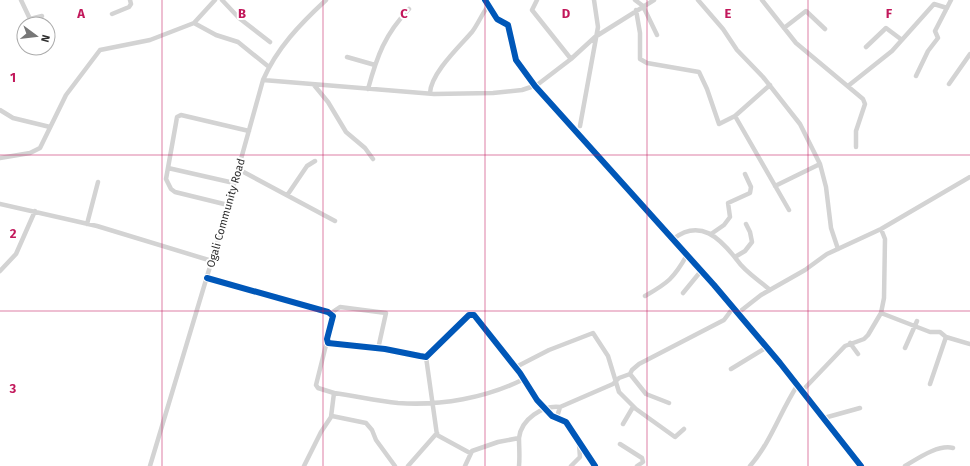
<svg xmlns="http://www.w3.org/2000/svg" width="970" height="466" viewBox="0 0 970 466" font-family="'Fira Sans',sans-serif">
	<rect width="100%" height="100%" fill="#fff"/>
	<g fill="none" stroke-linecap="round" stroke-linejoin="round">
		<path stroke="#d3d3d3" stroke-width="4.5" d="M 21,0 L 30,19 L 42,16
			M 222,0 L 239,18 L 270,42
			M 485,0 L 497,19 L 508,25 L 516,60 L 535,86 L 714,285 L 780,363 L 861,466
			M 537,0 L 532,10 L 571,59
			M 635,0 L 643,6 L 657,35
			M 698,0 L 723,29 L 737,50 L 763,77 L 800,124 L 820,164 L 826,187 L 831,228 L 838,249
			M 762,0 L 796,43 L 863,99 L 865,104 L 856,131 L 856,147
			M 636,10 L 640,33 L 640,59 L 647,63 L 699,72 L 707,89 L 719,124 L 735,116 L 770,85
			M 112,14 L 129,7 L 131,4 L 130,0
			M 194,23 L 215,0
			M 784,28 L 806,11 L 825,29
			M 866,47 L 886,28 L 902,40
			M 347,57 L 375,65
			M 916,76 L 928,51 L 938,38 L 935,31 L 951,0
			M 263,80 L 434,94 L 493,93 L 522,90 L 537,85 L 571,59 L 595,37 L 654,0
			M 949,84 L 970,54
			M 314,85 L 328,102 L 346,132 L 365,148 L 373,159
			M 848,86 L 892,51 L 934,4 L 947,8
			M 368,89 C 377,56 385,34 409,9
			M 430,93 C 431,73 459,47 472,32 C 478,24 482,14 488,6
			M 0,110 L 13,118 L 50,127
			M 735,116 L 789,210
			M 580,126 L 598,27 L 594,0
			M 0,158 L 30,153 L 40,148 L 66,95 L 100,50 L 150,40 L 194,23 L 216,35 L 238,42 L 269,67
			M 168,168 L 234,183
			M 238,169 L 335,221
			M 775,186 L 820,164
			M 288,194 L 307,166 L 315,161
			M 0,204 L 97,226 L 212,261
			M 228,205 L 175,192 L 171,189 L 166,179 L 176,123 L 177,117 L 181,115 L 249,131
			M 87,224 L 98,182
			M 881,229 L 885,239 L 884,298 L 881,313 L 930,332 L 940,332 L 946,337 L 970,344
			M 711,234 L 724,225 L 730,217 L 728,203 L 750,193 L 751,187 L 745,174
			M 673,239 C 700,218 720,238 737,260 C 745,272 759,280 770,290
			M 735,257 L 745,251 L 752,242 L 750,232 L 746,224
			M 0,271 L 16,254 L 35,211
			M 207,278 L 328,312 L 333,316 L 327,339 L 328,343 L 385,349 L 420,356 L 426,357 L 469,315 L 474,315 L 520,373 L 537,400 L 552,416 L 566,422 L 595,466
			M 683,293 L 701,271
			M 645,296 C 668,283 674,278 687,255
			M 331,313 L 340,307 L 386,313 L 378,349
			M 738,313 L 761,295 L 805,270 L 827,254 L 881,229 L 970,177
			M 850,343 L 858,354
			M 905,348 L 917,321
			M 426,357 L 437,435 L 470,453
			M 516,367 L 549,350 L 593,333 L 608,356 L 619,392 L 636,409 L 675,437 L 684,429
			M 731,369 L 767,347
			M 630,374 L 646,394 L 669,403
			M 930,384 L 946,337
			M 802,391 L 845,346 L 864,339 L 868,335 L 881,313
			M 334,393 C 356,396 377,401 398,403 C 441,406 486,398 524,379
			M 332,416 L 366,423 L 372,430 L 376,440 L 395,466
			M 557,417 L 560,407 L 613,384 L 619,378 L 630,374 L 632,370 L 639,364 L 724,320 L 733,308
			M 824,418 L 860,408
			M 623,424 L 633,407
			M 620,444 L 642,458 L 643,462 L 637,466
			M 150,466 L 224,220 L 263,80 C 277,48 300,24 326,0
			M 304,466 L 321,432 L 331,417 L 334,393 L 318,388 L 316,385 L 327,341
			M 408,466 L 437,433
			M 465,466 L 472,451 L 498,442 L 519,438
			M 519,466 C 520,456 519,447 519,438 C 521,419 543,405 560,407
			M 571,466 L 580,457 L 579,444
			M 750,466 C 771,442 780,412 797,386
			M 905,466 C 917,459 938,444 953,448"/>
		<g stroke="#fff" stroke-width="8">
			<path id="cycleway" d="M 485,0 L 497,19 L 508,25 L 516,60 L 535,86 L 714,285 L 780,363 L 861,466
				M 207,278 L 328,312 L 333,316 L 327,339 L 328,343 L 385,349 L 420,356 L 426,357 L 469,315 L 474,315 L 520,373 L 537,400 L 552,416 L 566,422 L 595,466"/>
		</g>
		<use href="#cycleway" stroke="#0057b8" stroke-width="6"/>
	</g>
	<path fill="none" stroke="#c2185b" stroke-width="1" stroke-opacity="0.55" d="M 162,0 L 162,466M 323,0 L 323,466M 485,0 L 485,466M 647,0 L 647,466M 808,0 L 808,466M 0,155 L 970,155M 0,311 L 970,311"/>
	<g text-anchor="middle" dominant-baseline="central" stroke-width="4" stroke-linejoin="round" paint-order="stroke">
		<g font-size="11" fill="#2e2e2e" stroke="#fff">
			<text transform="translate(226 213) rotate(-74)">Ogali Community Road</text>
		</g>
	</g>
	<g font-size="13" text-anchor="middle" font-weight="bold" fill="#c2185b" stroke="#fff" stroke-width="4" stroke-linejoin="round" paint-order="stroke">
		<text x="81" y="18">A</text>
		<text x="242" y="18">B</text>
		<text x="404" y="18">C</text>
		<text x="566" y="18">D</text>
		<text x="728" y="18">E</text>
		<text x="889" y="18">F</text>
		<text x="13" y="82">1</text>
		<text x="13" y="238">2</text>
		<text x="13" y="393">3</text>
	</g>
	<g transform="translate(36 36) rotate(105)"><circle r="19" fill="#ffffff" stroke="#ababab"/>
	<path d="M0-3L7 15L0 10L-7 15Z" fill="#777777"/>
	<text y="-6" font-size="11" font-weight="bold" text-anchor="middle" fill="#2e2e2e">N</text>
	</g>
</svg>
